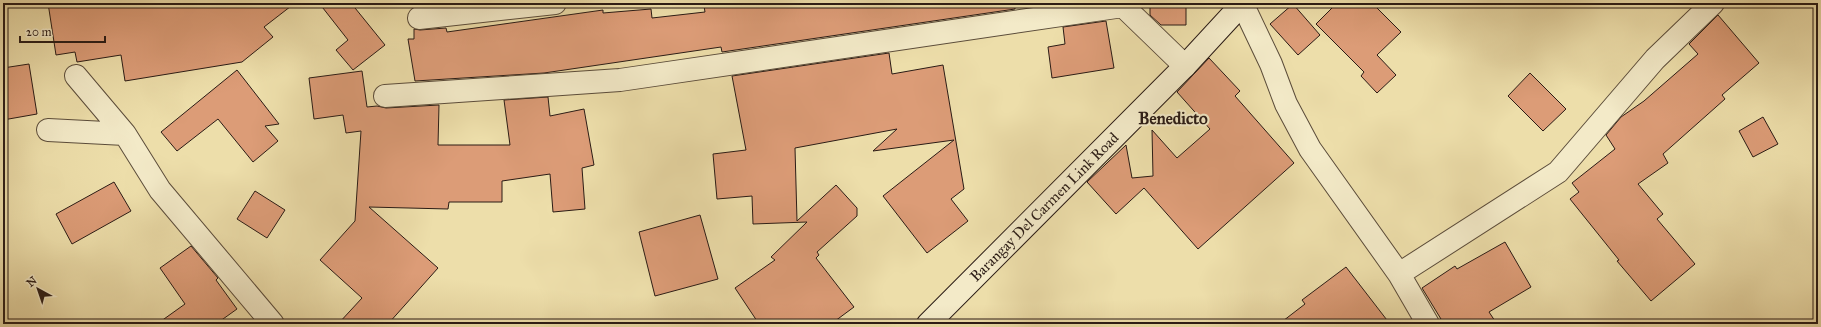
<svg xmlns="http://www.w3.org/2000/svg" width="1821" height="327" viewBox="0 0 1821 327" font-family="'IM FELL Great Primer',serif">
	<rect width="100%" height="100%" fill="#eddeaa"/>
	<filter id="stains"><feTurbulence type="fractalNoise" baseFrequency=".005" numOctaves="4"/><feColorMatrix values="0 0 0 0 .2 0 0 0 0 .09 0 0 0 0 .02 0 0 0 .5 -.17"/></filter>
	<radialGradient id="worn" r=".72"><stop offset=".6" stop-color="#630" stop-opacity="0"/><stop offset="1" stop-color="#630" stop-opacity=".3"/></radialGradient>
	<path fill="#dc9c77" stroke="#2a1b15" d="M 48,3 L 295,3 L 264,27 L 273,37 L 242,62 L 125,81 L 121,55 L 77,62 L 75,52 L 56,55 Z
		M 319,3 L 351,3 L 385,45 L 353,70 L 336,50 L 348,40 Z
		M 727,3 L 1015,3 L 1015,9 L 722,52 L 721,47 L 544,73 L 415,81 L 408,39 L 414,39 L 414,29 L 420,30 L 446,28 L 447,32 L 603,10 L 603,13 L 651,9 L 652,18 L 705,12 L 704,6 Z
		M 1150,3 L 1186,3 L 1186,25 L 1161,25 L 1150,15 Z
		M 1337,3 L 1372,3 L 1401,32 L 1377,55 L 1396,75 L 1377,93 L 1361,76 L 1364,72 L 1316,24 Z
		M 1293,4 L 1320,35 L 1298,55 L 1270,24 Z
		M 1718,15 L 1759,63 L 1722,95 L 1725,99 L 1663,154 L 1668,163 L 1638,184 L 1663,214 L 1657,219 L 1695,264 L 1651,301 L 1617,261 L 1619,260 L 1570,199 L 1579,192 L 1572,183 L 1615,149 L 1606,135 L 1621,117 L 1644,101 L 1698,54 L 1689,44 Z
		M 1106,21 L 1114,68 L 1052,78 L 1048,47 L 1065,44 L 1063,27 Z
		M 889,53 L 892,74 L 943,65 L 964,189 L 951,199 L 968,221 L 927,253 L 883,196 L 954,140 L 873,151 L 897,129 L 795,148 L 797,221 L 836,185 L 857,208 L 857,216 L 817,252 L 819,255 L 816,258 L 854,307 L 831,324 L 759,324 L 735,288 L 775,260 L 771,257 L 807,222 L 753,224 L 752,196 L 717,199 L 713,154 L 746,150 L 732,76 Z
		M 1209,58 L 1240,91 L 1235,96 L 1294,163 L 1198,249 L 1144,188 L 1116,214 L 1087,182 L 1126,145 L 1132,178 L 1153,176 L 1152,130 L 1177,158 L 1210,129 L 1177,92 Z
		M 29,64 L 37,114 L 3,120 L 3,68 Z
		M 237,70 L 279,124 L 265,126 L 278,141 L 253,162 L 218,119 L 177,151 L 161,132 Z
		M 362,71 L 367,107 L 377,106 L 386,108 L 439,105 L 438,145 L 510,145 L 504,100 L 548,97 L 550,116 L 584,109 L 594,165 L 582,168 L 585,209 L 553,212 L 550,174 L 502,181 L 502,202 L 449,202 L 448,209 L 369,207 L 438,268 L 388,324 L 338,324 L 362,298 L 320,260 L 355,221 L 361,131 L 346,133 L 343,115 L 314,119 L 309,78 Z
		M 1530,73 L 1566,109 L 1543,131 L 1508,96 Z
		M 1763,117 L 1778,144 L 1753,157 L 1739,131 Z
		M 114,182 L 131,211 L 72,244 L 56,214 Z
		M 255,191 L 285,210 L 267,238 L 237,219 Z
		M 700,215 L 718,279 L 655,296 L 639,232 Z
		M 1505,242 L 1531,287 L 1489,312 L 1497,324 L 1444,324 L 1422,288 L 1455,266 L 1457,269 Z
		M 191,246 L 218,278 L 216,280 L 237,309 L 216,324 L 157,324 L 185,304 L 160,268 Z
		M 1346,267 L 1390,324 L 1279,324 L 1305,304 L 1302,300 Z"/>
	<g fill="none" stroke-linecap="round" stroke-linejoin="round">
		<g stroke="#5b4c3a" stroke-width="24">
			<path id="street" d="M 1242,3 L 1271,64 L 1286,104 L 1310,149 L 1399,274 L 1428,324
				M 419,18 L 555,3
				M 76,76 L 125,134
				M 385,96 L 620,80 L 1123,6 L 1185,66
				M 48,130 L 125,134 L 160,190 L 273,324
				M 1399,274 L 1558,172 L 1655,59 L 1713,3"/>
		</g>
		<g stroke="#2a1b15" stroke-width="24">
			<g id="secondary">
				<path id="s1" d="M 928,324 L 1185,66 L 1243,3"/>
			</g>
		</g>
		<use href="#street" stroke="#f3eac8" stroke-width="22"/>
		<use href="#secondary" stroke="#f3eac8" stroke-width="22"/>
	</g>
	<g text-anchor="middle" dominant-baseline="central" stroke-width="4" stroke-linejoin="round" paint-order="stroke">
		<g font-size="15" fill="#2a1b15" stroke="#f3eac8">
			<text stroke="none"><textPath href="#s1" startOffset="165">Barangay Del Carmen Link Road</textPath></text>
		</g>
		<g font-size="17" font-weight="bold" fill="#2a1b15" stroke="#f3eac8">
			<text x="1173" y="118">Benedicto</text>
		</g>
	</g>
	<rect width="1821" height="327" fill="none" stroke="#eddeaa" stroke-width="16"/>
	<rect x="4" y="4" width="1813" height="319" fill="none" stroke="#2a1b15" stroke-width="2"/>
	<rect x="8" y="8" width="1805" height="311" fill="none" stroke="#2a1b15"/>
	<g transform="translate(38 289) rotate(320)" stroke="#f3eac8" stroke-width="3" paint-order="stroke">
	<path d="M0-3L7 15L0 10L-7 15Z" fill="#2a1b15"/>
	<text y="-6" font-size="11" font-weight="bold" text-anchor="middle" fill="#2a1b15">N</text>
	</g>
	<path d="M20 36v6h85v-6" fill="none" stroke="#2a1b15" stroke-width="2"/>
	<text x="26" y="36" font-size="12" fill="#2a1b15" stroke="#f3eac8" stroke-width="3" paint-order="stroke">20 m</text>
	<rect width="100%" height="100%" filter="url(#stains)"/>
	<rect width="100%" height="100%" fill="url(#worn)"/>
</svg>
